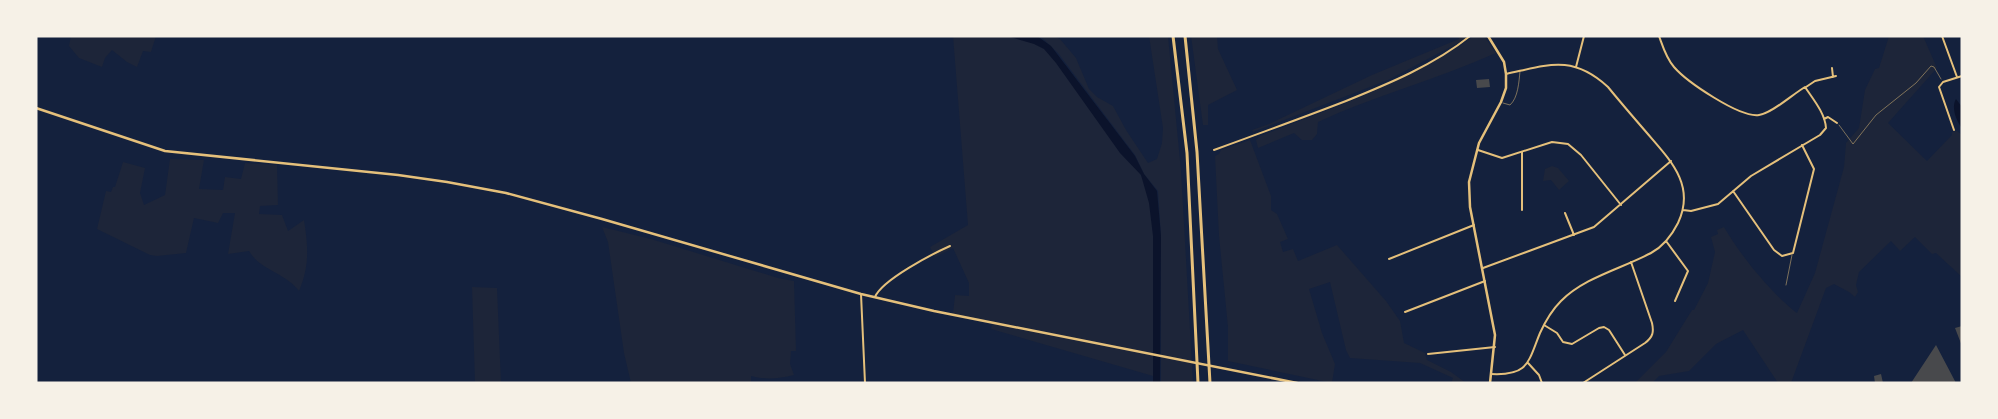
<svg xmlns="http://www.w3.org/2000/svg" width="1998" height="419" viewBox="0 0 1998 419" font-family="Commissioner,sans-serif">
	<rect width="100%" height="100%" fill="#14213d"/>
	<path fill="#1d2539" d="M 71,36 L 156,36 L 151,52 L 143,51 L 137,67 L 127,62 L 112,50 L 105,58 L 102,67 L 79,58 L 69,46 Z
		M 953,36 L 1025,36 L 1042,43 L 1137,166 L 1154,205 L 1153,376 L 991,329 L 992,322 L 953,314 L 955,295 L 969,296 L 969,283 L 953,248 L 935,257 L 930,247 L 968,225 Z
		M 1040,36 L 1054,36 L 1060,39 L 1076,58 L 1089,89 L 1097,97 L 1113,106 L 1126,130 L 1148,163 L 1157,159 L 1162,143 L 1163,128 L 1149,36 L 1168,36 L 1181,171 L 1193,383 L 1161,383 L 1161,237 L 1158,191 L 1144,174 L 1135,155 L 1058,53 Z
		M 1191,36 L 1217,36 L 1218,49 L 1237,90 L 1208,105 L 1208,125 L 1203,125 Z
		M 1458,36 L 1466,36 L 1460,42 L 1388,80 L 1253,132 L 1252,130 L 1269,124 L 1372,75 L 1459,39 Z
		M 1474,36 L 1484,36 L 1496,53 C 1438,79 1376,95 1318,122 L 1317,134 L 1312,140 L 1302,140 L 1294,133 L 1258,148 L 1256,140 L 1260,136 C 1333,108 1409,82 1474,36 Z
		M 1889,36 L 1923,36 L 1937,68 L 1888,123 L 1927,161 L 1952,135 L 1952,132 L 1957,131 L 1962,135 L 1962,277 L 1936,253 L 1932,254 L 1915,237 L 1900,251 L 1891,241 L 1859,272 L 1856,285 L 1858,292 L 1855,297 L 1849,292 L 1834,284 L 1826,288 L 1791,383 L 1778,383 L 1743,330 L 1716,344 L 1689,371 L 1659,376 L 1652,383 L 1635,383 L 1666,352 L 1692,310 L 1694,310 L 1708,283 L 1715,252 L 1711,237 L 1718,234 L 1717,230 L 1724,227 C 1740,255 1772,294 1797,313 L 1815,273 L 1844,167 L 1846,143 L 1859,128 L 1865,90 L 1875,69 L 1879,68 Z
		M 1250,140 L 1271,196 L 1271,210 L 1277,214 L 1288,239 L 1280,242 L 1283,252 L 1293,249 L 1298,261 L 1337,245 L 1386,301 L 1400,321 L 1404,343 L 1425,353 L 1427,360 L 1451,372 L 1466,383 L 1451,383 L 1453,378 L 1420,363 L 1350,358 L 1346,350 L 1330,282 L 1309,289 L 1322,333 L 1335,364 L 1332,383 L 1228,361 L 1228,327 L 1219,236 L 1215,156 L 1219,154 L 1221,150 Z
		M 170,159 L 204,160 L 199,189 L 223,190 L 225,177 L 241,179 L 245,163 L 277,165 L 278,205 L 260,206 L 259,214 L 282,215 L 288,231 L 304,220 C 308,246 310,265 299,291 C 286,273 260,270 249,251 L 228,254 L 235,213 L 223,213 L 218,223 L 194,218 L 186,253 L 157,256 L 150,255 L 97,229 L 106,191 L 111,192 L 113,187 L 115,187 L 123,162 L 145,168 L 140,193 L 144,205 L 165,195 Z
		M 1552,166 L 1558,168 L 1569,181 L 1559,190 L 1551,180 L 1543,181 L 1545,169 Z
		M 602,227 L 651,239 L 778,278 L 794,281 L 796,351 L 791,351 L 790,364 L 794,375 C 778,379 766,380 751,376 L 751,383 L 631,383 L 624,353 L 608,242 Z
		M 472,287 L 497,288 L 501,383 L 475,383 Z"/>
	<path fill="#0b132b" d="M 1007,36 L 1037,36 L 1051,46 L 1135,156 L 1144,174 L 1157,191 L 1161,236 L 1160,383 L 1153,383 L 1153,236 L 1149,203 L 1141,175 L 1120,153 L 1056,63 L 1044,49 L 1034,44 Z
		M 1956,99 L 1962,107 L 1962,128 C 1956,121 1951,107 1956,99 Z"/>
	<path fill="#48494c" d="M 1489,79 L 1490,87 L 1477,88 L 1476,80 Z
		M 1962,326 L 1962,346 L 1955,328 Z
		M 1936,345 L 1956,383 L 1911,383 Z
		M 1881,374 L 1883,383 L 1875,383 L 1874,376 Z"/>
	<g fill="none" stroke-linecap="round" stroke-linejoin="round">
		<path stroke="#e5c07b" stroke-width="0.5" d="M 1839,125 L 1853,144 L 1876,115 L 1916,83 L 1931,66 L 1934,67 L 1941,79"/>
		<path stroke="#e5c07b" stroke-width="0.5" d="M 1503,103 L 1510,105 C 1518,98 1519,82 1520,71
			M 1786,285 L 1792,255"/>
		<path stroke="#e5c07b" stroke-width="2" d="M 1659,36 C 1663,47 1666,58 1674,67 C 1687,82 1740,118 1759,115 C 1771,114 1793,94 1805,87 C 1813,99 1825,113 1826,128 L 1820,135 L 1751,176 L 1718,204 L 1691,211 L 1683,210
			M 1942,36 L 1957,77
			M 1576,67 L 1584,36
			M 1832,68 L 1833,77
			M 1806,87 L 1815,81 L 1836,76
			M 1824,119 L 1828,117 L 1837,123
			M 1954,130 L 1939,87 L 1943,82 L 1962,76
			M 1214,150 C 1258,134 1302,118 1346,101 C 1388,84 1434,65 1470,36
			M 1478,150 L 1502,158 L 1552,142 L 1568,144 L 1581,155 L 1621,205
			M 1733,191 L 1774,250 L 1782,256 L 1793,253 L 1814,169 L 1802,145
			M 1522,210 L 1522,152
			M 1565,213 L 1574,235
			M 1666,241 L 1688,271 L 1675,301
			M 1389,259 L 1474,225
			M 1483,268 L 1594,227 L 1671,161
			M 861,294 L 865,383
			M 875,297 C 882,280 932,254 950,246
			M 1405,312 L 1485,281
			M 1544,325 L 1557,333 L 1563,342 L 1572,344 L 1599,328 L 1604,327 L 1609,330 L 1625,355
			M 1428,354 L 1495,347
			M 1528,363 L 1539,375 L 1542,383
			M 1491,374 C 1529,376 1528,362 1540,333 C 1545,322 1552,310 1561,301 C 1585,277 1621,269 1651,253 C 1662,247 1672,235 1678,223 C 1696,185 1670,160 1647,133 C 1634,118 1621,103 1608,87 C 1572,54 1548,65 1506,74
			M 1583,383 L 1645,343 C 1653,337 1654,332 1652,323 L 1631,262"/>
		<path stroke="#e5c07b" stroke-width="2.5" d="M 1488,36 L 1504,62 L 1506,74 L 1506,88 L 1501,102 L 1479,143 L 1469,182 L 1470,207 L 1495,335 L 1490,383
			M 36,108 L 165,151 L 398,175 L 447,182 L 506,193 L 602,219 L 861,294 L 934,311 L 1297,383"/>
		<path stroke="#e5c07b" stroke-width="3" d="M 1173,36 L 1187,153 L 1198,383
			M 1185,36 L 1197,152 L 1210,383"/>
	</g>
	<rect width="1998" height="419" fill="none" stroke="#f6f1e7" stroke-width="75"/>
</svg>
